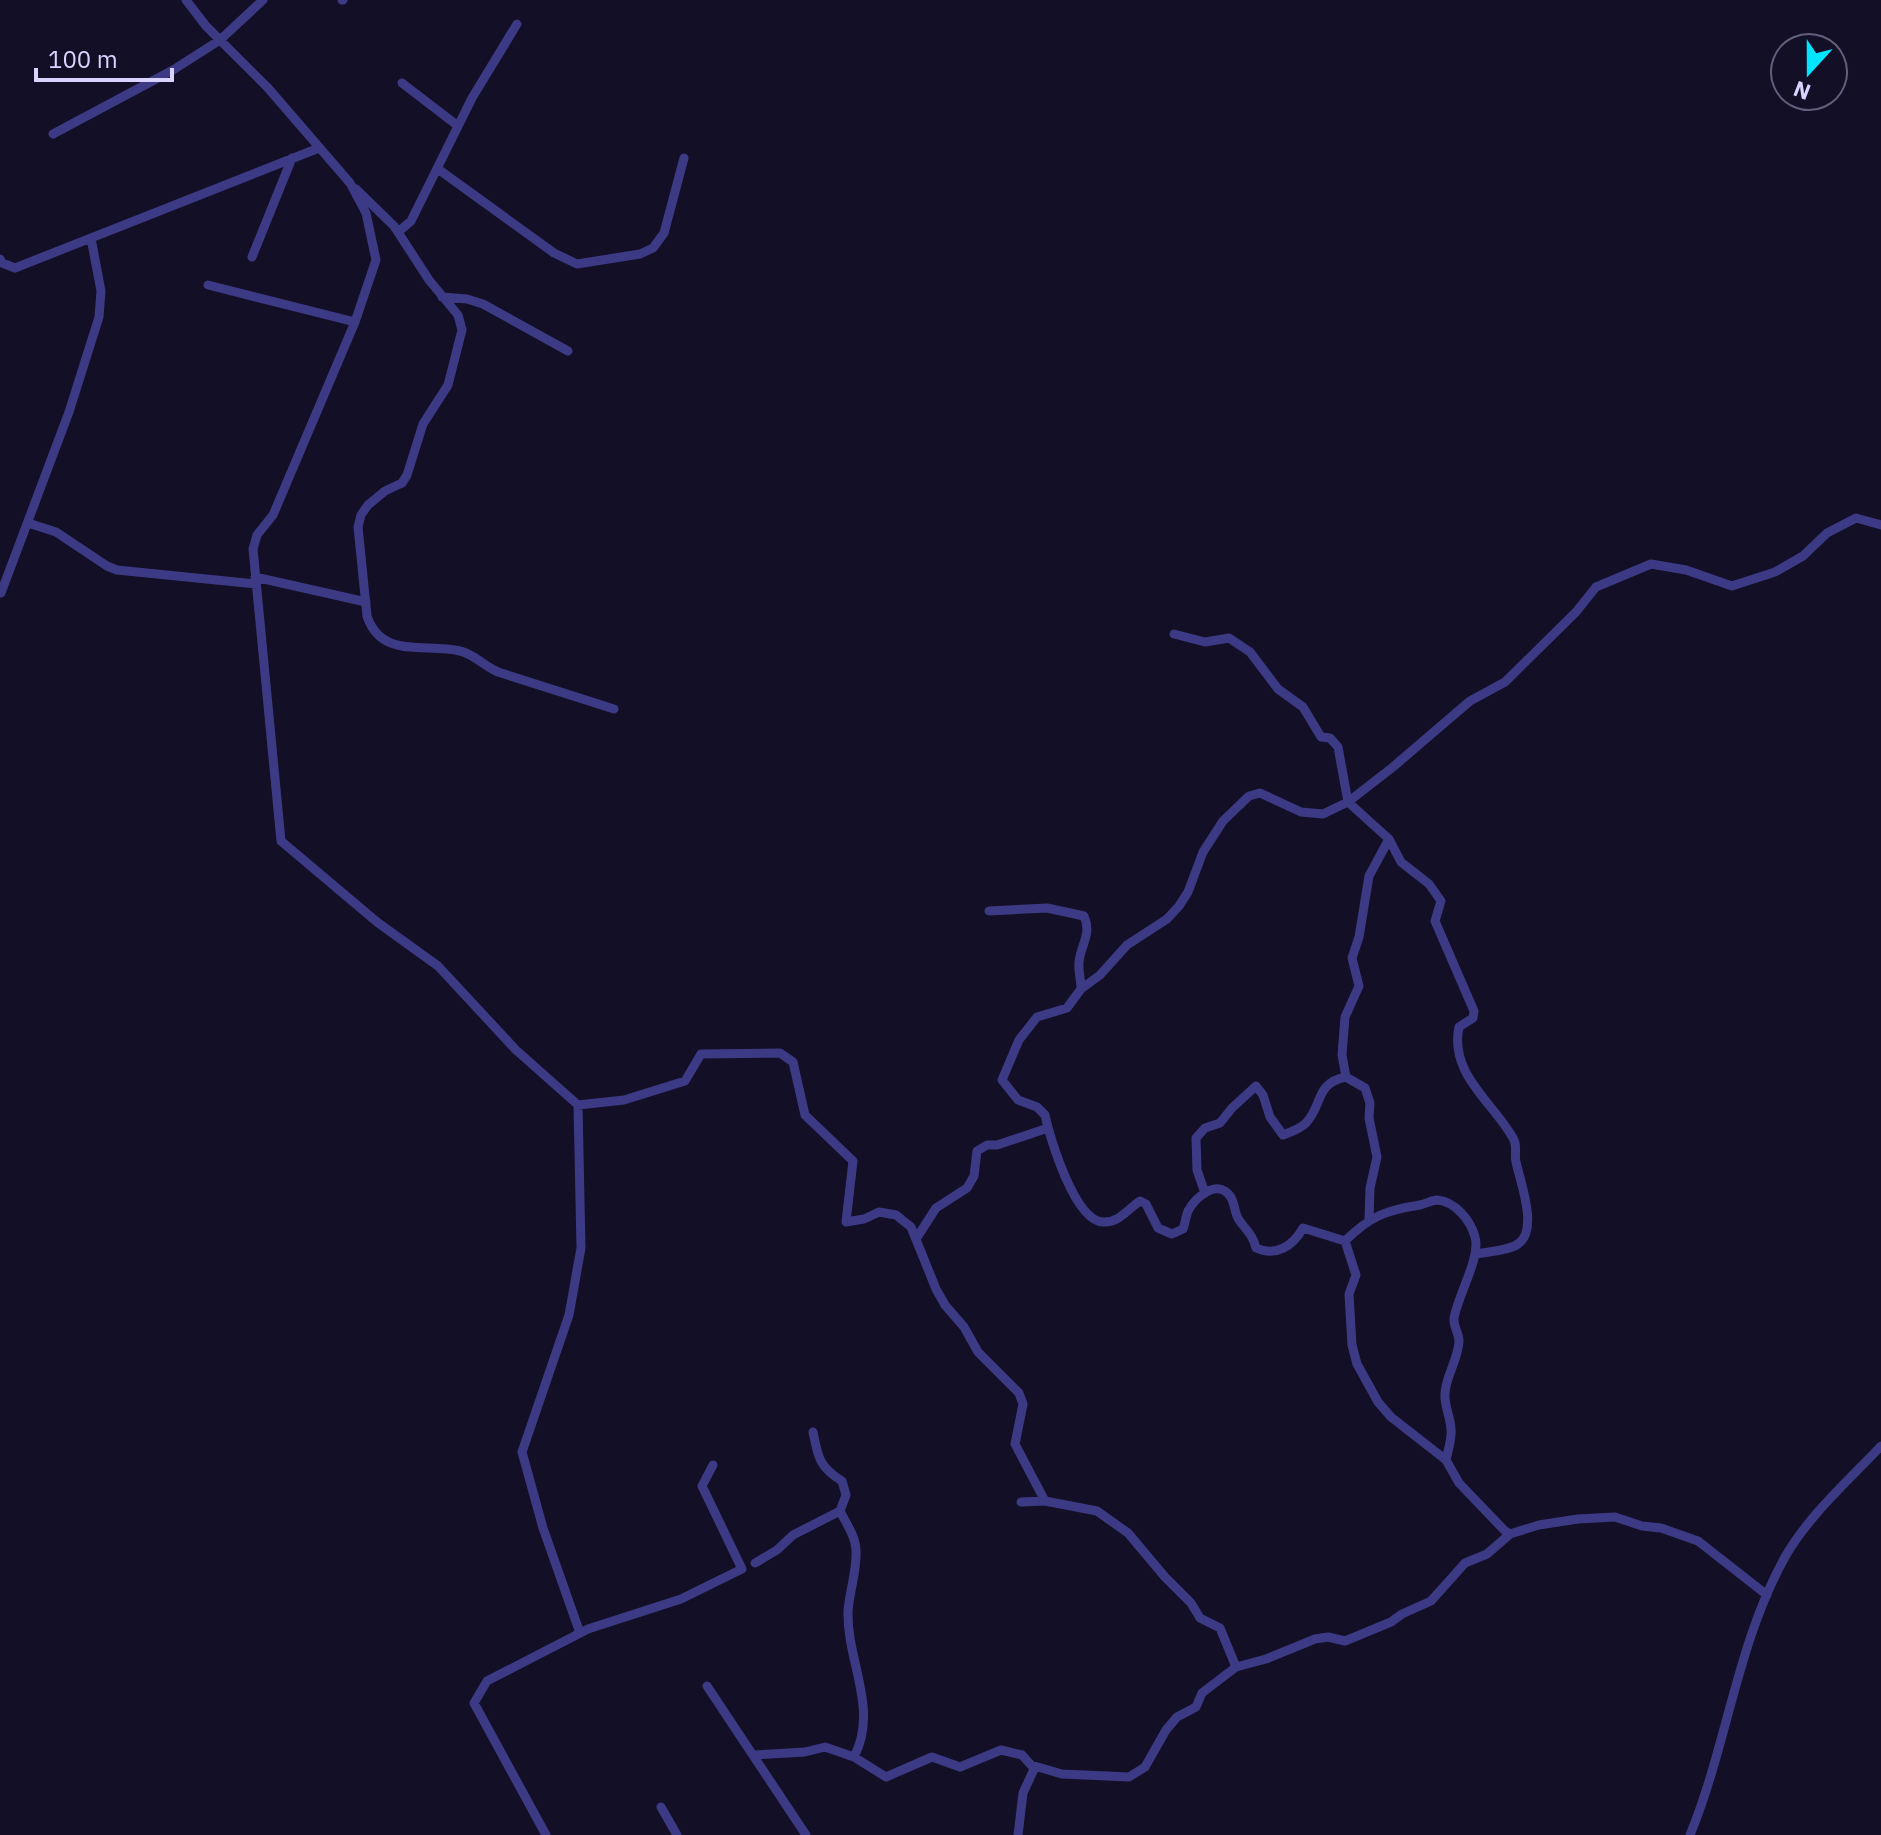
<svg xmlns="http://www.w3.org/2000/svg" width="1881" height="1835" viewBox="0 0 1881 1835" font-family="'IBM Plex Sans',sans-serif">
	<rect width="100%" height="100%" fill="#130f26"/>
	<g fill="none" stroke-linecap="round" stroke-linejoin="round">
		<path stroke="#3d3a85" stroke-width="9" d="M 186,0 L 206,26 L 268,88 L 350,183 L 366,213 L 376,260 L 355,322 L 273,515 L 257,535 L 253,549 L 281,841 L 377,922 L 438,966 L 516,1050 L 578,1105
			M 342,0 L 343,0
			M 402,83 L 458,126
			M 53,134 L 173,70 L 220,40 L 263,0
			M 438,169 L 554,253 L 577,264 L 640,254 L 653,248 L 664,233 L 684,158
			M 356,189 L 394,226 L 429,280 L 458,315 L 462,330 L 448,385 L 423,424 L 407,475 L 402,483 L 385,491 L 368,505 L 361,515 L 358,527 L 367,616 C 381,659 425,643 460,651 C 474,654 484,666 498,672 L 614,709
			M 398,232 L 411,221 L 472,98 L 517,24
			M 252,257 L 292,158
			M 0,259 L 2,263 L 15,268 L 319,148
			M 208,285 L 355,322
			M 442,297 L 467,299 L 483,304 L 568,351
			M 28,523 L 56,532 L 107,566 L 117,570 L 256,584
			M 255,577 L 366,602
			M 1,593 L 69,412 L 99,317 L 101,291 L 91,238
			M 1174,634 L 1205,642 L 1229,638 L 1250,652 L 1278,689 L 1303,707 L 1321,737 L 1330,738 L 1338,747 L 1348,802 L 1389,839 L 1401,862 L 1429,884 L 1441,901 L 1435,921 L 1474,1011 L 1473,1018 L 1459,1027 C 1449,1074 1493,1102 1513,1138 C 1518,1146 1514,1154 1516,1162 C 1520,1181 1539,1230 1518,1244 C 1508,1251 1489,1251 1477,1254
			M 989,911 L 1047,908 L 1084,916 C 1092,934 1081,944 1079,962 C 1078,970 1081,980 1081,989
			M 1346,1077 L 1342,1055 L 1345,1017 L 1359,986 L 1352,958 L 1359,937 L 1369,876 L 1389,839
			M 1205,1193 L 1197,1170 L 1196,1138 L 1205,1128 L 1220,1123 L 1232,1108 L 1256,1086 L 1263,1095 L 1270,1117 L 1283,1135 C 1291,1132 1300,1129 1306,1123 C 1323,1105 1315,1083 1346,1077 L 1365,1088 L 1370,1103 L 1369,1118 L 1377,1157 L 1370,1188 L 1369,1220
			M 916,1239 L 936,1208 L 967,1188 L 974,1176 L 977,1151 L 987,1145 L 997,1145 L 1048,1128
			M 1345,1241 C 1370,1216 1387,1210 1420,1205 C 1426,1204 1432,1200 1437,1200 C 1455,1201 1471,1221 1475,1237 C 1481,1257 1458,1295 1454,1318 C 1453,1326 1459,1333 1459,1341 C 1458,1361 1445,1377 1445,1394 C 1444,1406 1451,1418 1451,1430 C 1452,1439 1448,1450 1446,1460
			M 813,1432 C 818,1457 819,1467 842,1481 L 846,1495 L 840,1511 C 846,1523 856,1537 856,1551 C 857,1572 849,1592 848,1612 C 847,1662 879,1709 854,1757
			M 1021,1502 L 1045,1501 L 1097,1511 L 1128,1533 L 1165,1577 L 1191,1603 L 1200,1618 L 1220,1628 L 1236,1667
			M 755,1563 L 777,1550 L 793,1535 L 840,1511
			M 1767,1595 L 1698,1541 L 1661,1528 L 1642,1526 L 1615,1517 L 1578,1519 L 1539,1525 L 1510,1534 L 1504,1530 L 1459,1483 L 1446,1460 L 1391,1417 L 1378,1402 L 1367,1382 L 1357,1364 L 1352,1345 L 1349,1294 L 1356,1275 L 1345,1241 L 1303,1228 C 1293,1246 1276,1257 1256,1248 C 1253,1235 1246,1230 1239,1220 C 1234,1213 1235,1202 1230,1196 C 1217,1178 1195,1198 1188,1211 C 1186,1216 1185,1224 1183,1229 L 1172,1234 L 1158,1228 L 1146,1204 L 1140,1201 C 1128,1209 1119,1223 1103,1222 C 1075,1221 1050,1139 1045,1115 L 1037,1107 L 1018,1100 L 1002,1080 L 1019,1040 L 1037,1017 L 1067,1008 L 1081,989 L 1100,975 L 1127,945 L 1167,919 L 1179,906 L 1188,892 L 1203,852 L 1223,821 L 1249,796 L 1260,793 L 1301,812 L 1323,814 L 1348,802 L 1393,767 L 1470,701 L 1505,682 L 1576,612 L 1596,587 L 1651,564 L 1686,570 L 1732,586 L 1775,572 L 1803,556 L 1827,533 L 1856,518 L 1881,525
			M 580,1633 L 543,1528 L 522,1452 L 569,1315 L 581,1248 L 578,1105 L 624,1100 L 685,1081 L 701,1054 L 780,1053 L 793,1062 L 805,1115 L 853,1161 L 846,1222 L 864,1219 L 879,1212 L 896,1215 L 911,1227 L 936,1289 L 945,1305 L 964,1327 L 978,1352 L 1019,1393 L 1023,1404 L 1015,1444 L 1045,1501
			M 707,1686 L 806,1835
			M 754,1755 L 805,1752 L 825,1747 L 854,1757 L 886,1777 L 932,1757 L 960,1767 L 1001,1750 L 1022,1755 L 1031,1765 L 1062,1774 L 1129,1777 L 1145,1767 L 1166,1730 L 1177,1717 L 1196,1707 L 1202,1693 L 1236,1667 L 1266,1659 L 1315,1639 L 1328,1637 L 1345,1641 L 1391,1622 L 1402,1614 L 1431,1601 L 1465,1563 L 1487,1554 L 1510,1534
			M 661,1807 L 677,1835
			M 546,1835 L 474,1703 L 487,1681 L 588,1629 L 681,1599 L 742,1569 L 702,1486 L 713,1465
			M 1018,1835 L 1023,1793 L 1035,1767
			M 1690,1835 C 1727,1745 1737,1643 1785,1557 C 1809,1515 1849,1480 1881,1446"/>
	</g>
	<g transform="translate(1809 72) rotate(201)"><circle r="38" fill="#130f26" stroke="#625e7d" stroke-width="2"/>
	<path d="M0-6L14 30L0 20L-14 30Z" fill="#00e5ff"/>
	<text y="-12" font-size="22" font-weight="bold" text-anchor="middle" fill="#d9d4ff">N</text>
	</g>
	<path d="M36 68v12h136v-12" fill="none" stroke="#d9d4ff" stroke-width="4"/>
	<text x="48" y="68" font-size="24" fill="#d9d4ff" stroke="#130f26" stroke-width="6" paint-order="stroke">100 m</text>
</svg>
